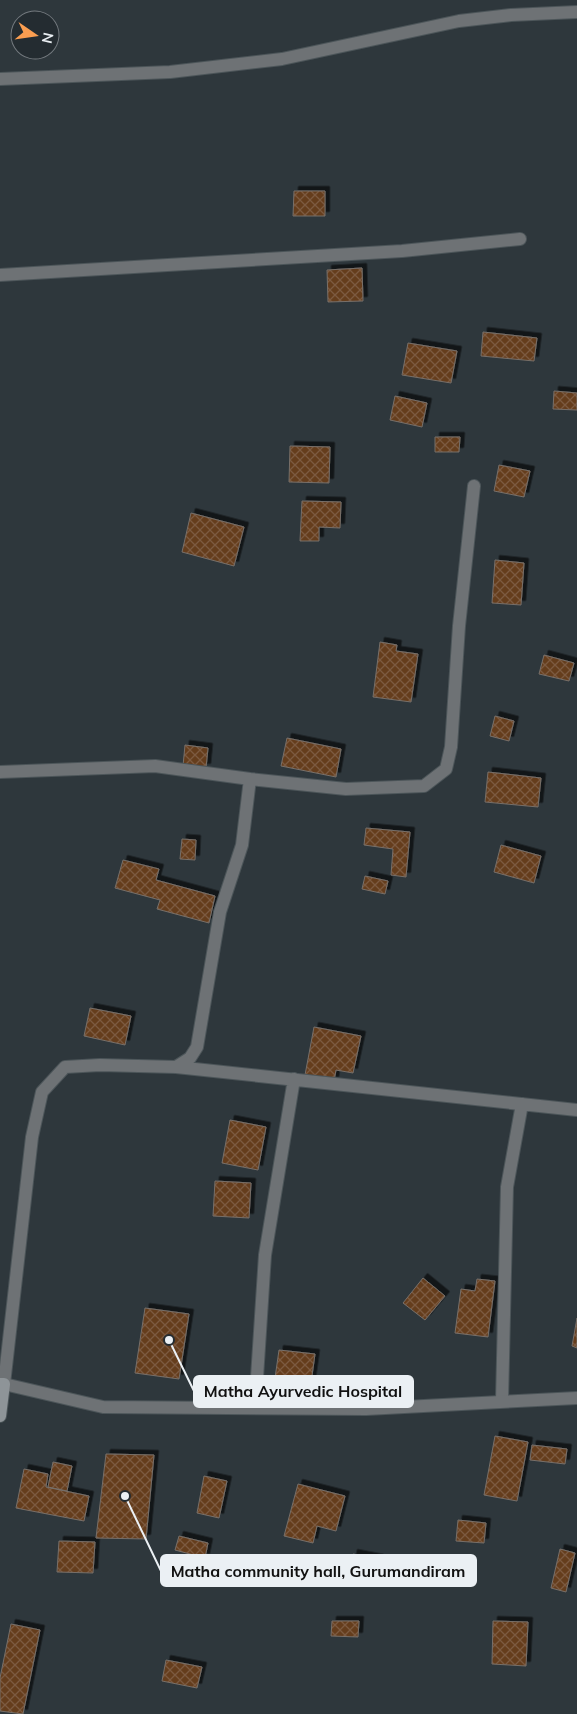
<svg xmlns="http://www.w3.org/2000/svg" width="577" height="1714" viewBox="0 0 577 1714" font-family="Mulish,sans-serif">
	<defs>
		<pattern id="building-cross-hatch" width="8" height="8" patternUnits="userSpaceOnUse" patternTransform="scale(1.25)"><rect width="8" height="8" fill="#653e1f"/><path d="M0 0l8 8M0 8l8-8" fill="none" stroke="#7b5a40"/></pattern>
		<filter id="shadow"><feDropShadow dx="4.5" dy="-4.5" stdDeviation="0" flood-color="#0009"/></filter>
	</defs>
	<rect width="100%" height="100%" fill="#2e373c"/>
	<path fill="url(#building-cross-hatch)" stroke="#776f69" filter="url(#shadow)" d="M 294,191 L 325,191 L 325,216 L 293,216 Z
		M 362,268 L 363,301 L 328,302 L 327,270 Z
		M 483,332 L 537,338 L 534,361 L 481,356 Z
		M 408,343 L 457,351 L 451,383 L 402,375 Z
		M 554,391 L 577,393 L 577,410 L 553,409 Z
		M 395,396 L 427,403 L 422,427 L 390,420 Z
		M 435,437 L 460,437 L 459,452 L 435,452 Z
		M 290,446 L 330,447 L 329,483 L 289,482 Z
		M 499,465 L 530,471 L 524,497 L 494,491 Z
		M 302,501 L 341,502 L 340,528 L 319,527 L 319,541 L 300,541 Z
		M 191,513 L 244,527 L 234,566 L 182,552 Z
		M 495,560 L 524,563 L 521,605 L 492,603 Z
		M 380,642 L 397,645 L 396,651 L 418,654 L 411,702 L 373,697 Z
		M 544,655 L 574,663 L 569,681 L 539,674 Z
		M 495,716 L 514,721 L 509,741 L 490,736 Z
		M 287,738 L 341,749 L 336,777 L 281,766 Z
		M 185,745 L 208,748 L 206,768 L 183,766 Z
		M 488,772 L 541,778 L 538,807 L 485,802 Z
		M 366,828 L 410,832 L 406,877 L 391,875 L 393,849 L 364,845 Z
		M 182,839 L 196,840 L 195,860 L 180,859 Z
		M 501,845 L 541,856 L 534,883 L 494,872 Z
		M 123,860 L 159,869 L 156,880 L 215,896 L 209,923 L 157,909 L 160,900 L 115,888 Z
		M 365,876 L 388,881 L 385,894 L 362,889 Z
		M 90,1008 L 131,1016 L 125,1045 L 84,1036 Z
		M 314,1027 L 361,1036 L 353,1073 L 336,1070 L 334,1081 L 305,1075 Z
		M 230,1120 L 266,1127 L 258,1170 L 222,1163 Z
		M 215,1181 L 251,1183 L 249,1218 L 213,1216 Z
		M 423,1278 L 445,1296 L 425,1320 L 403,1303 Z
		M 477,1279 L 495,1281 L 488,1337 L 455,1333 L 461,1289 L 475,1291 Z
		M 145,1308 L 189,1314 L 179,1379 L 135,1373 Z
		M 577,1318 L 577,1348 L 572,1346 Z
		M 279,1350 L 315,1354 L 309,1397 L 273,1392 Z
		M 495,1436 L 528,1442 L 517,1501 L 484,1495 Z
		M 532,1445 L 567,1449 L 565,1464 L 530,1460 Z
		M 106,1454 L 154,1455 L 146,1539 L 96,1538 Z
		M 53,1462 L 72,1466 L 67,1491 L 48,1487 Z
		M 24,1469 L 48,1474 L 46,1487 L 89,1496 L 84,1521 L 16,1508 Z
		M 204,1476 L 227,1481 L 219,1518 L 197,1513 Z
		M 298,1484 L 345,1496 L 336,1531 L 317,1526 L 313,1543 L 284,1536 Z
		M 458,1520 L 486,1523 L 484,1543 L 456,1541 Z
		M 179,1536 L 208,1543 L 205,1558 L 175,1550 Z
		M 59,1541 L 95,1542 L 93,1573 L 57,1572 Z
		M 560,1549 L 575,1553 L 566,1592 L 551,1588 Z
		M 353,1554 L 379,1559 L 375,1580 L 349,1575 Z
		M 332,1621 L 359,1621 L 358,1637 L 331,1636 Z
		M 493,1621 L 528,1622 L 526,1666 L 492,1664 Z
		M 11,1624 L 40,1630 L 23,1714 L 0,1711 L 0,1678 Z
		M 166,1660 L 202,1667 L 197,1688 L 162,1681 Z"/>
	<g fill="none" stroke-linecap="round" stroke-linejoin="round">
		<g stroke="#4c5559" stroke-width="14">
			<path id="minor" d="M 0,79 L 170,72 L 282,59 L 459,21 L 511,15 L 577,12
				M 0,275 L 402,251 L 520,239
				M 0,772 L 155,766 L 250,779
				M 176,1067 L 577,1110
				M 4,1384 L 32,1137 L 42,1092 L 65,1067 L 100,1065 L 176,1067 L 190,1058 L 197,1047 L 220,912 L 242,845 L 250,779 L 346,789 L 424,786 L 446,769 L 451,747 L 459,626 L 474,486
				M 502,1401 L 507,1187 L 522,1104
				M 255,1408 L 265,1255 L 294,1079"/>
		</g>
		<g stroke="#4c5559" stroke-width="14">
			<path id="tertiary" d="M 4,1384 L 103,1407 L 366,1409 L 577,1398"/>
		</g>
		<g stroke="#4c5559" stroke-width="14">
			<path id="secondary" d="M 0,1384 L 4,1384 L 0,1416"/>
		</g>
		<use href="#minor" stroke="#6e7275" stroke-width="12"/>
		<use href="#tertiary" stroke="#6e7275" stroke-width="12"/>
		<use href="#secondary" stroke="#8e9498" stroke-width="12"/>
	</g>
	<path fill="none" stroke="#ebf0f4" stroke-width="2" d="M169 1340L194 1391M125 1496L161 1571"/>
	<g fill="#ebf0f4" stroke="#242c31" stroke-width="2">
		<circle cx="169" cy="1340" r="5"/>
		<circle cx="125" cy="1496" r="5"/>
	</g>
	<g fill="#ebf0f4" stroke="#ebf0f4" stroke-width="2">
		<rect x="194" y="1376" width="219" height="31" rx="5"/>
		<rect x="161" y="1555" width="315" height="31" rx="5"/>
	</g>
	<g font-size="16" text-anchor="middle" font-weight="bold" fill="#111">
		<text x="303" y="1397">Matha Ayurvedic Hospital</text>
		<text x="318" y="1577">Matha community hall, Gurumandiram</text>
	</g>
	<g transform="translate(35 35) rotate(103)"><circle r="24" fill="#242c31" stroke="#747a7f"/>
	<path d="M0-4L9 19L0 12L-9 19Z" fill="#fb9e51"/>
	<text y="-8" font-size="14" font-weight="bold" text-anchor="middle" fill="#ebf0f4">N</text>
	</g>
</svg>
